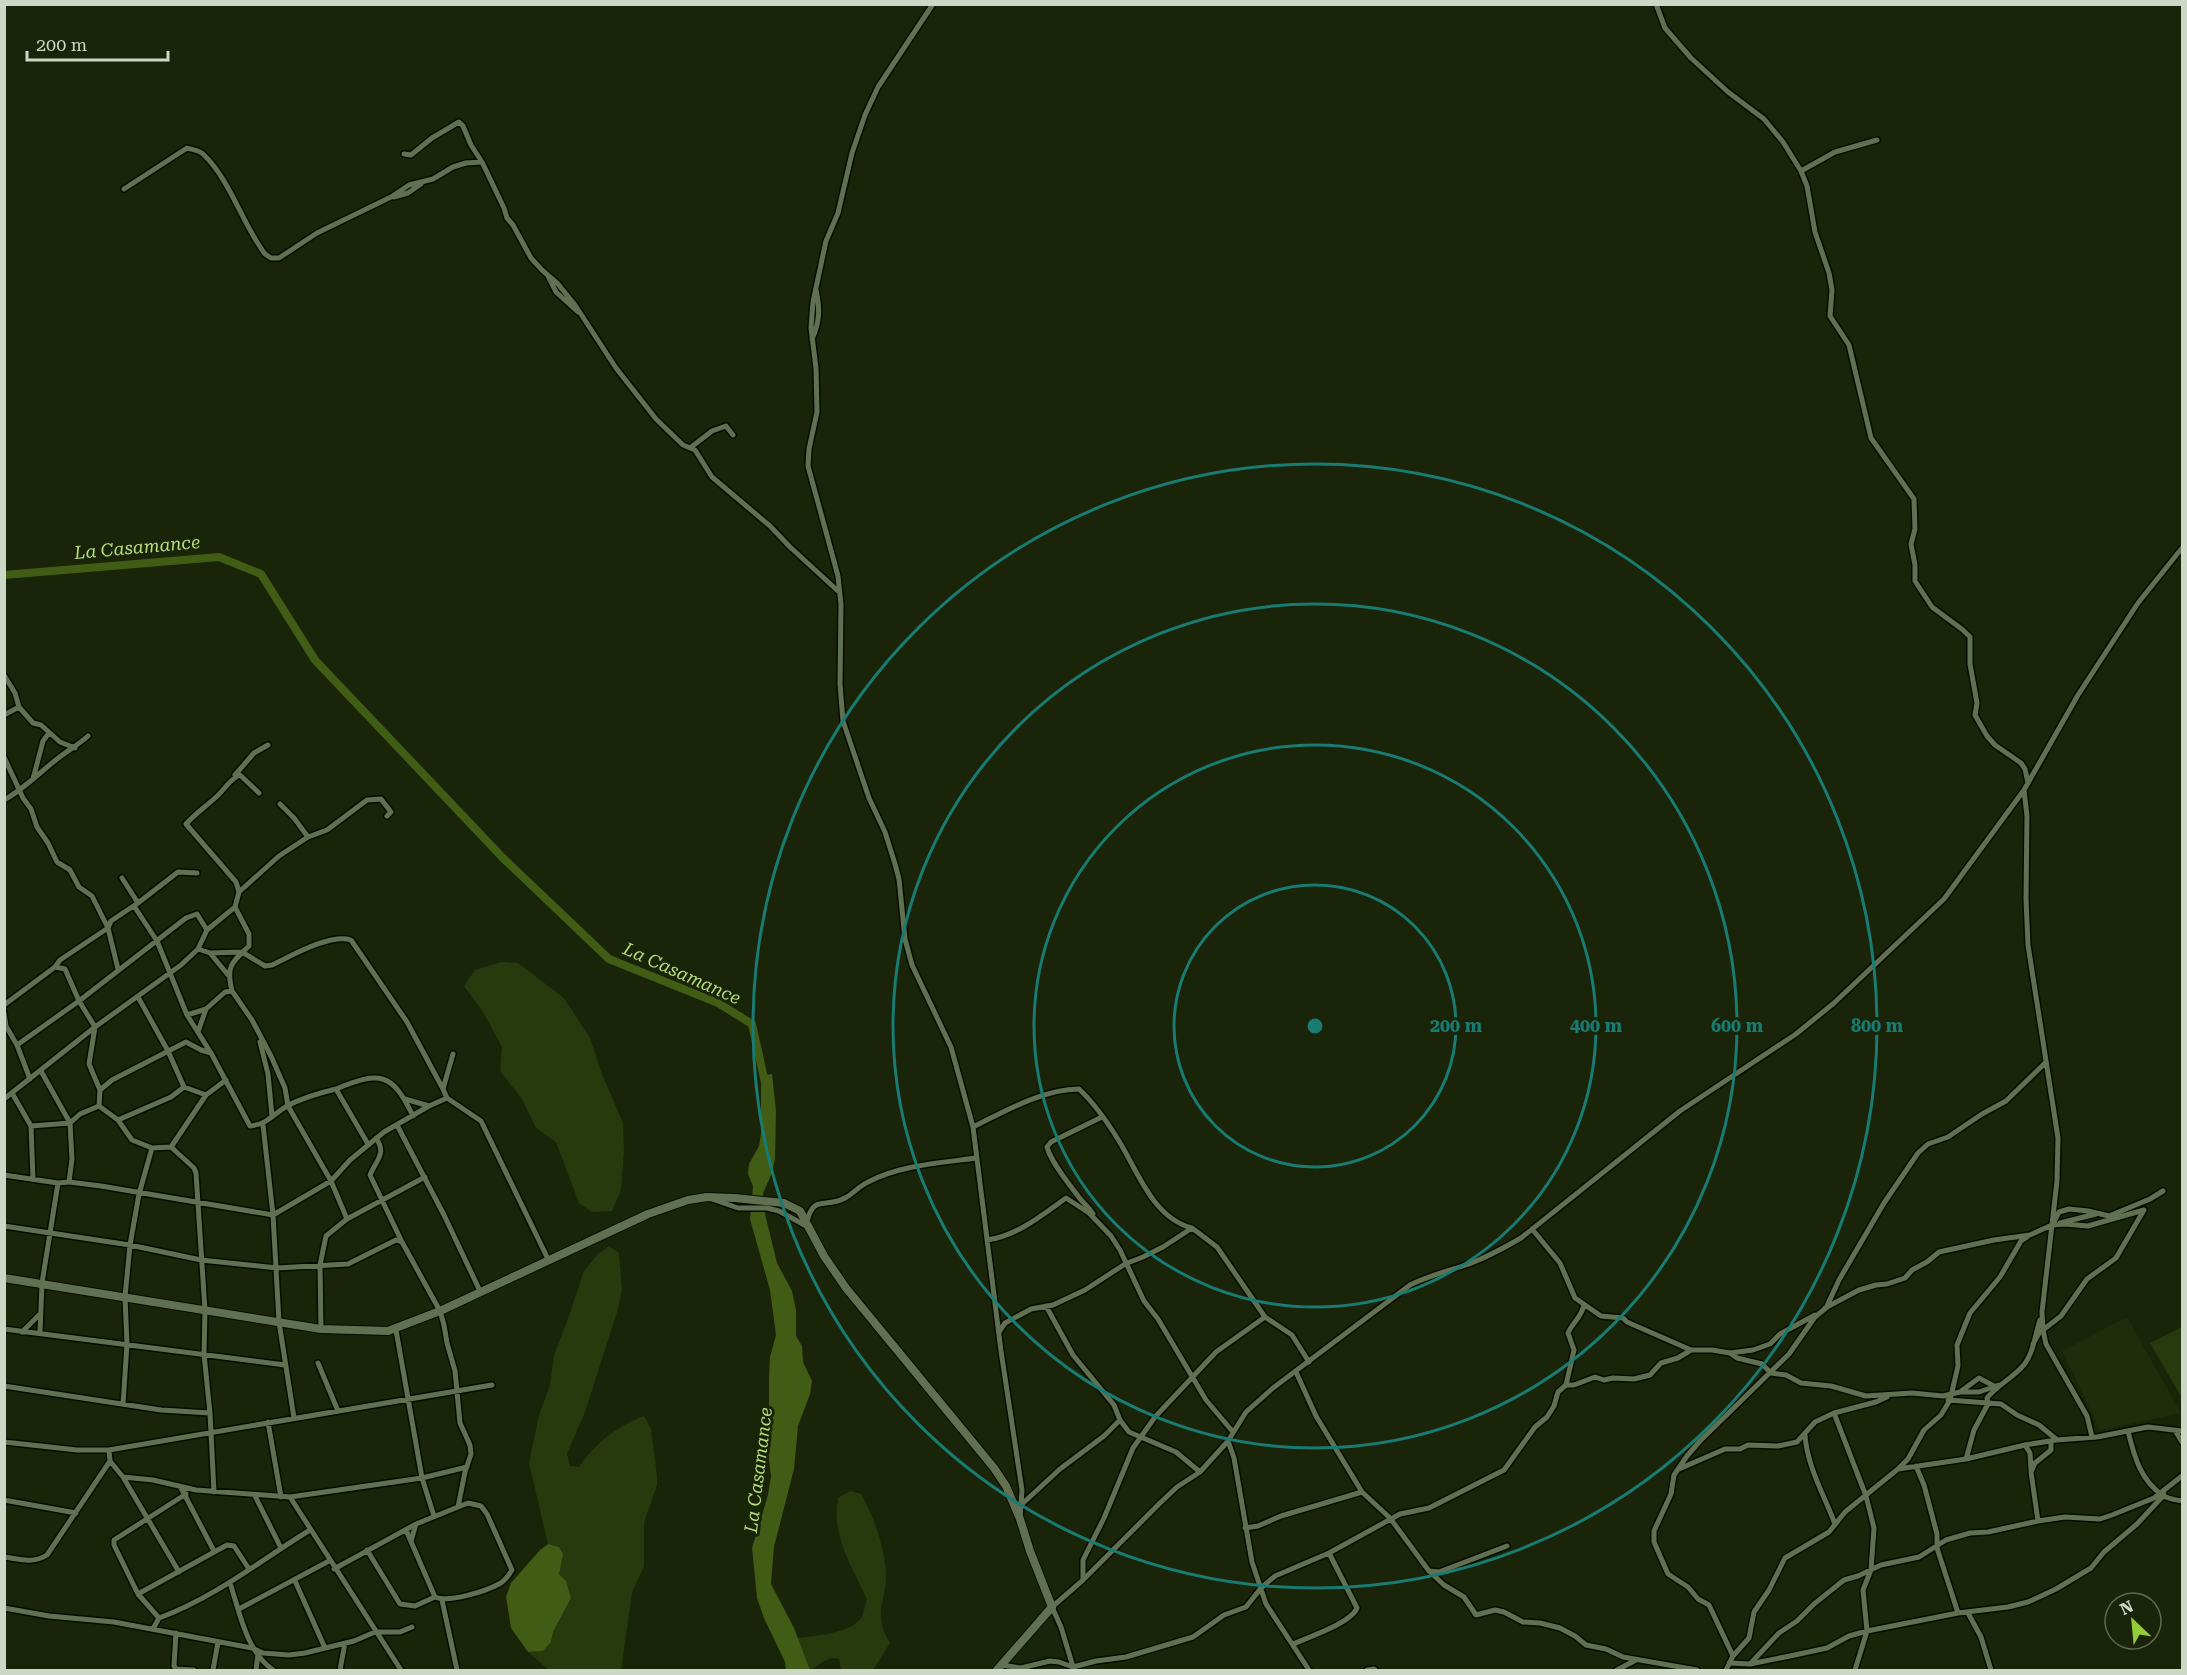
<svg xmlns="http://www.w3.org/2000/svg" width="2187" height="1675" viewBox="0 0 2187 1675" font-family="'Roboto Serif',serif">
	<rect width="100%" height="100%" fill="#192409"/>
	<path fill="#1f2d0a" d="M 2127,1317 L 2181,1413 L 2100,1430 L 2062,1351 Z"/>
	<path fill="#29390e" d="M 501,962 L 518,963 L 564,998 L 590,1038 L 602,1074 L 623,1123 L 624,1152 L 621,1190 L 612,1211 L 592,1212 L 579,1203 L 556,1142 L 536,1128 L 522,1099 L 500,1071 L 502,1047 L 483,1012 L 464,986 L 475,970 Z
		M 609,1246 L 619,1253 L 622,1290 L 618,1309 L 585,1412 L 567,1454 L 570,1466 L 579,1467 C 595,1443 617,1426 644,1416 L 651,1429 L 657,1476 L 657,1485 L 644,1523 L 644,1566 L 632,1593 L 621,1670 L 549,1670 L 528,1652 L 543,1651 L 551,1642 L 553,1632 L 571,1598 L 566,1582 L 559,1574 L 559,1547 L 548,1544 L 529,1463 L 539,1415 L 550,1385 L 554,1355 L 569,1316 L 584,1271 L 598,1254 Z
		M 2182,1327 L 2182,1398 L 2150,1343 Z
		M 850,1491 L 861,1494 C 874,1517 883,1543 886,1570 C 888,1600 871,1612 890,1643 L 873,1670 L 841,1670 L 839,1659 C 826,1655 820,1666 810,1670 L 797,1638 C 814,1636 851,1633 861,1618 C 864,1613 865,1605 867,1599 C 852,1567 831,1535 838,1498 Z"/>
	<path fill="#415c14" d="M 772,1074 L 776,1111 L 775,1158 L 772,1173 L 763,1193 L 765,1214 L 777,1263 L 792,1291 L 796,1310 L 796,1336 L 802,1346 L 803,1362 L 812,1381 L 810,1394 L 798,1426 L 794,1469 L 774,1547 L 771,1584 L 794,1628 L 810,1670 L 786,1670 L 785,1662 L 764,1618 L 757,1598 L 752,1548 L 768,1495 L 771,1476 L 767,1446 L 769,1427 L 769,1378 L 770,1357 L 776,1335 L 770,1290 L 750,1219 L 753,1186 L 748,1174 L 749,1164 L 759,1146 L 761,1133 L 761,1076 Z
		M 548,1544 L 559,1547 L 563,1554 L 559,1574 L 566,1581 L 571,1598 L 553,1632 L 551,1642 L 543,1651 L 528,1652 L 511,1628 L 506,1597 L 511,1583 L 540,1550 Z"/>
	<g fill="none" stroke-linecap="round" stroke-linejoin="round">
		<path stroke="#415c14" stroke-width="8" d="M 4,575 L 219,557 L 261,574 L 315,660 L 503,858 L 609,959 L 718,1003 L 752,1024 L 766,1087"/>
		<g stroke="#050d00" stroke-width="8">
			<path id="street" d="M 933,4 L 878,87 L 865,115 L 852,153 L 838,213 L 826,241 L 813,302 L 811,328 L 816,368 L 817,412 L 809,449 L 808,466 L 838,576 L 841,604 L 840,684 L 843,721 L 869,798 L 885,832 L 895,864 L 899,879 L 905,939 L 912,965 L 951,1047 L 973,1127 L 1001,1351 L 1022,1490 L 1020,1518
				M 1656,4 L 1665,28 L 1691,58 L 1728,92 L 1764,119 L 1783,142 L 1801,171 L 1807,186 L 1815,232 L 1829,273 L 1832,290 L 1830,316 L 1849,345 L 1871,438 L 1914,499 L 1915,529 L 1911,544 L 1915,565 L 1915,581 L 1932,607 L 1963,630 L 1970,637 L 1970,664 L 1977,703 L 1975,715 L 1987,736 L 1995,745 L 2021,763 L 2025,769 L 2028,783
				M 404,154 L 411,155 L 432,138 L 459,122 L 463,126 L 471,145 L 482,162
				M 1801,171 L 1835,152 L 1877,140
				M 124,189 L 187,148 C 193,150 200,150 204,155 C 230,180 243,225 265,254 L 271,258 L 279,258 L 317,233 L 391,197 L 409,185 L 433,179 L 453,167 L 466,163 L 482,162 L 504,208 L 507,218 L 513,225 L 531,258 L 542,270 L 558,284 L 575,305 L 616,368 L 656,419 L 683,445 L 695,450 L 712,477 L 770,526 L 790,547 L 838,591
				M 394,197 L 408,193 L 421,184
				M 548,276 L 556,292 L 578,312
				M 812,339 C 820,322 820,308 816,290
				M 690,448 L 712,431 L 726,426 L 733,435
				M 4,675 L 15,693 L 19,707 L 33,723 L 41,725 L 60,742 L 75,748
				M 4,715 L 19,707
				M 4,757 L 23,798 L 31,809 L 37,827 L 48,843 L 57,862 L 70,870 L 79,887 L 92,896 L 108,928 L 60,960 L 55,967
				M 235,775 L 254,753 L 268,745
				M 33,779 L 43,741 L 49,733
				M 2024,790 L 2027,816 L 2026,899 L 2028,945 L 2058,1138 L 2057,1181 L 2042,1312 L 2043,1330 L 2046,1344 L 2087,1416 L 2092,1437
				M 4,800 C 24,789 39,773 57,759 C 67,751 78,745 88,736
				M 280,804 L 294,818 L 308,837
				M 122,878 L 138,903
				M 239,892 L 236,882 L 186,824 C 195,814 205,807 215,798 C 224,791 229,779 240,775 L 259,793
				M 134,906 L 157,941 L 187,1015 L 211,1053 L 250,1126 C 268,1124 272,1115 287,1106 C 302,1098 319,1093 336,1089 L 368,1144
				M 198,949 L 210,953 L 228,975
				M 210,953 L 242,952 L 265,966 L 272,965 C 291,956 331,933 351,940 L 407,1022 L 443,1089
				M 118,969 L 108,928 L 111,921 L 138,903 L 178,872 L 197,873
				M 232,991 C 226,966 231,963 249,946 L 249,934 L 235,907
				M 138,997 L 168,1051 L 184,1087
				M 4,1005 L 55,967 L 65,969 L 79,1001 L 95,1027 L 89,1064 L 100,1090
				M 4,1013 L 6,1026 L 17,1045 L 30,1079
				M 187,1015 L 206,1009 L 225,992 L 232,991 L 252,1020 L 271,1056 L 285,1088 L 288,1106 L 331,1181 L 347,1219
				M 198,1032 L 206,1009
				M 260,1042 L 268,1074 L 272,1116
				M 17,1045 L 79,1001 L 186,918 L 197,914 L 207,930
				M 41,1071 L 70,1123 L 72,1159 L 69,1182
				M 336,1089 C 380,1071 392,1072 413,1116
				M 12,1093 L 31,1126 L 70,1123 L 80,1114 L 99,1106 L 100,1090 L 112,1080 L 186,1042 L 201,1050 L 211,1053
				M 447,1098 L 481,1121 L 548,1259
				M 4,1099 L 95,1027 L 181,965 L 198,949 L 207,930 L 235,907 L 239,892 L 279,856 L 308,837 L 327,830 L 367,800 L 381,799 L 391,812 L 387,816
				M 405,1099 L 429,1106
				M 99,1106 L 118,1120 L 132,1140 L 152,1148 L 171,1147 L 206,1095 L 226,1080
				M 118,1120 L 171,1097 L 184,1087 L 206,1095
				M 263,1125 L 273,1215 L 279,1322 L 294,1418
				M 397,1125 L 444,1215 L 480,1291
				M 31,1126 L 33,1179
				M 973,1127 C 1005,1111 1044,1089 1079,1089 C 1095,1104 1108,1123 1119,1141 C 1138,1172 1153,1218 1192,1228
				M 171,1147 L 194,1168 L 196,1173 L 205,1310 L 204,1354 L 210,1413 L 214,1492
				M 4,1175 L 58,1183 L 69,1182 L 101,1186 L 273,1215 L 331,1181 L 350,1160 L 384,1132 L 429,1106 L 447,1098 L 443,1089 L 453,1054
				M 712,1199 L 738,1208 L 767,1208 L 779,1211 L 808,1227
				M 1093,1214 C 1089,1207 1082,1202 1078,1196 C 1068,1183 1051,1162 1047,1147 L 1051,1142 L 1102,1117
				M 807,1222 C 813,1194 825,1209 845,1198 C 853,1194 859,1186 868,1182 C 900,1165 941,1163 976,1158
				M 2060,1223 L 2096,1214
				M 2053,1224 L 2059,1212 L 2069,1209 L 2088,1211 L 2109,1216 L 2150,1199 L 2163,1191
				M 4,1226 L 130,1245 L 201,1260 L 277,1268 L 348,1264 L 396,1240 L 402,1242
				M 1532,1229 L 1560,1263 L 1575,1298 L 1601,1316 L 1623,1318 L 1627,1322 L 1691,1350 L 1712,1350 L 1730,1353 L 1753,1350 L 1770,1344 L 1780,1334 L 1815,1315
				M 987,1240 C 1017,1236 1042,1215 1066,1198 L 1089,1213 L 1111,1236 L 1120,1250 L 1144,1301 L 1158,1319 L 1206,1400 L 1233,1432
				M 1046,1306 L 1073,1355 L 1114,1405 L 1120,1420 L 1129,1432 L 1176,1452 L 1200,1472
				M 1825,1308 L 1859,1290 L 1876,1285 L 1887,1284 L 1905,1278 L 1912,1270 L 1927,1262 L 1939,1252 L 1994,1240 L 2030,1235 L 2052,1225 L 2065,1224 L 2088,1226 L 2144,1210
				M 4,1329 L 285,1365
				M 321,1329 L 320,1265 L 326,1236 L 347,1219 L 425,1177
				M 396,1330 L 422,1478 L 434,1516
				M 22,1332 L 40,1314
				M 999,1332 L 1005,1323 L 1031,1309 L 1053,1305 L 1085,1290 L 1125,1264 L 1143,1257 L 1163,1247 L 1192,1228 L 1217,1247 L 1265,1317 L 1292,1335 L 1309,1362
				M 40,1333 L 42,1283 L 58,1183
				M 2033,1344 L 2039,1333 L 2061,1316 L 2087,1279 L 2116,1258 L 2144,1210
				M 1730,1353 L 1737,1358 L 1762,1364 L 1771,1373 L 1786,1375 L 1801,1383 L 1831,1386 L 1866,1396 L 1912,1393 L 1943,1396 L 1960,1392 L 1979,1392 L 1999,1385
				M 318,1363 L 338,1411
				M 1296,1372 L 1316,1416 L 1362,1492 L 1390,1518 L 1429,1571 L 1444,1585 L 1464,1597 L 1476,1615 L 1495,1610 L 1504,1612 L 1523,1622 L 1540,1623 L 1560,1628 L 1575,1636 L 1586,1645 L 1606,1649 L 1623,1657 L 1697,1670
				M 1566,1385 L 1574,1350 L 1568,1333 C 1573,1322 1581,1318 1584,1305
				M 4,1386 L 161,1410 L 210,1413
				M 1960,1392 L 1979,1378 L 1994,1386
				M 1948,1400 L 2001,1404 L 2017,1415 L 2039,1425 L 2056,1439
				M 123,1404 L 127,1344 L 125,1297 L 130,1245 L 139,1194 L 152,1148
				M 1834,1413 L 1876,1402 L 1887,1397
				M 268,1422 L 281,1497
				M 2128,1431 C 2134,1456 2141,1482 2164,1496 C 2168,1499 2177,1500 2182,1501
				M 2176,1432 L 2182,1442
				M 1805,1435 C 1807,1466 1824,1495 1835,1524
				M 1228,1441 L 1234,1458 L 1252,1562 L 1266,1604 L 1309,1670
				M 4,1442 L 77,1450 L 109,1450 L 492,1385
				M 2025,1445 L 2030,1453 L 2031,1470
				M 109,1450 L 110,1461 L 123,1477 L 179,1572
				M 1966,1459 L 1974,1430 L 1988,1404 L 1987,1398 C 1997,1386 2009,1380 2020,1369 C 2033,1358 2035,1335 2040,1320
				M 1916,1466 L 1924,1485 L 1937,1534 L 1937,1548 L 1958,1613
				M 1899,1468 L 1908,1459 L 1924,1430 L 1941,1415 L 1950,1400 L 1958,1366 L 1957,1345 L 1970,1313 L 2000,1277 L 2021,1241 L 2027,1237
				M 1679,1469 L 1725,1449 L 1740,1449 L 1748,1445 L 1778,1446 L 1797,1442 L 1815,1422 L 1834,1413 L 1866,1496 L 1874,1528 L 1871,1570 L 1863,1590 L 1867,1631 L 1855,1670
				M 123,1477 L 153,1480 L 196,1490 L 290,1497 L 422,1478 L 467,1467
				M 180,1486 L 214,1551
				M 255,1496 L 281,1548
				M 290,1497 L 401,1670
				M 4,1500 L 76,1513
				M 1021,1505 L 1060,1469 L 1104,1436 L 1120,1420
				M 2038,1521 L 2031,1472 L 2035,1463 L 2051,1450 L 2051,1441
				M 1245,1528 L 1258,1526 L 1281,1516 L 1362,1492
				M 406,1530 L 435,1597
				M 411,1541 L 416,1524
				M 367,1550 L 400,1604 L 415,1606 L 435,1597 C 449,1603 486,1591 499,1584 C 505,1581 509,1575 512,1570 L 487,1514 L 481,1506 L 468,1503 L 458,1507
				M 4,1557 C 19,1559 33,1564 47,1555 L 110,1461
				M 334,1569 L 416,1524 L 458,1507 L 465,1472 L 471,1454 L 470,1445 L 460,1423 L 455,1371 L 447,1343 L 444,1325 L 440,1311 L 402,1242 L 370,1175 C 376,1160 387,1154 376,1138
				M 1429,1571 L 1439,1572 L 1507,1546
				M 1083,1580 L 1083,1560 L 1104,1518 L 1133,1448 L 1155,1417 L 1216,1352 L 1265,1317
				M 295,1581 L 325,1648
				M 230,1583 C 240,1613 246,1651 273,1670
				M 138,1594 L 227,1545 L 234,1546 L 249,1569
				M 442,1600 L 457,1670
				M 4,1608 L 49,1616 L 114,1622 L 252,1648 L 263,1653 L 289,1655 L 305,1653 L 354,1641 L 375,1632 L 400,1632 L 412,1627
				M 239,1609 L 329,1561
				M 1968,1613 L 1981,1637 L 1991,1670
				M 159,1618 C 214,1598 261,1560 310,1530
				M 153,1629 L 159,1618 L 138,1594 L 114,1545 L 114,1540 L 186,1494
				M 176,1633 L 174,1666 L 176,1669 L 194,1670
				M 1293,1644 C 1309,1637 1351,1623 1357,1608 L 1329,1553
				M 1733,1656 L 1709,1605 L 1698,1599 L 1688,1587 L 1668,1574 L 1654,1542 L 1654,1531 L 1671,1494 L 1674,1475 L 1687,1456 L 1700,1441 L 1789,1354 L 1815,1317 L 1826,1308 L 1839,1280 L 1884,1203 L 1918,1153 L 1928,1144 L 1948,1137 L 1982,1114 L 2006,1101 L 2046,1062
				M 1729,1663 L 1750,1664 L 1790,1656 L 1827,1648 L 1849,1636 L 1867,1631 L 1958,1613 L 2008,1607 L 2028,1602 L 2056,1589 L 2091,1568 L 2104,1552 L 2137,1524 L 2163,1496 L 2164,1491
				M 1750,1664 L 1779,1633 L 1797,1621 L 1814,1604 L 1844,1580 L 1858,1576 L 1881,1565 L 1919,1557 L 1946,1540 L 1970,1533 L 1988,1532 L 2038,1521 L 2065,1517 L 2100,1519 L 2112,1515 L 2154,1498 L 2182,1476
				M 1001,1665 L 1021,1668 L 1050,1661 L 1059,1662 L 1073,1667 L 1096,1661 L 1126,1657 L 1193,1637 L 1224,1615 L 1246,1607 L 1261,1588 L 1275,1576 L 1329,1553 L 1400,1514 L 1429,1508 L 1504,1470 L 1535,1427 L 1547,1417 L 1554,1406 L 1558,1392 L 1566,1385 L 1574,1385 L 1595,1377 L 1604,1380 L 1613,1378 L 1634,1379 L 1650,1375 L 1661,1363 L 1678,1358 L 1691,1350
				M 213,1670 L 218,1642
				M 256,1670 L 258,1654
				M 340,1670 L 345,1643
				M 1074,1670 L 1061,1627 L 1052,1607 L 1083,1580 L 1160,1503 L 1177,1487 L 1200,1472 L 1228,1441 L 1246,1412 L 1273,1388 L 1410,1285 C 1430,1275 1448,1271 1469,1264 C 1487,1257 1504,1248 1521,1238 L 1680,1111 L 1796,1034 L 1834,1003 L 1944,899 L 2024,790 L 2078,695 L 2138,603 L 2182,548
				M 1367,1670 L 1374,1669 L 1375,1670
				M 1617,1670 L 1636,1660
				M 1726,1670 L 1733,1656 L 1749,1638 L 1754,1612 L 1769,1590 L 1785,1558 L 1829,1532 L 1845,1512 L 1898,1469 L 1966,1459 L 2025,1445 L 2056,1440 L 2097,1437 L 2148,1427 L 2182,1431"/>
		</g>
		<g stroke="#050d00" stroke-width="10">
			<path id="secondary" d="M 4,1278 L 321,1329 L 388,1331 L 440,1311 L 648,1214 L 688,1200 L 707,1197 L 735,1198 L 784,1203 L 800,1211 L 824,1256 L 846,1288 L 994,1468 L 1006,1486 L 1020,1519 L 1030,1551 L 1052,1607 L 997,1670"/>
		</g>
		<use href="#street" stroke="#627052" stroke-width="5"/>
		<use href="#secondary" stroke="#627052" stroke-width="8"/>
	</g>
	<g fill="none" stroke="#197b72" stroke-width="3">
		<circle cx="1315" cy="1026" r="141"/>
		<circle cx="1315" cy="1026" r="281"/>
		<circle cx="1315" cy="1026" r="422"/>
		<circle cx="1315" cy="1026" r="562"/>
	</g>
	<g text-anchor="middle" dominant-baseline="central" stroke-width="6" stroke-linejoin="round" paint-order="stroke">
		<g font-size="18" font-style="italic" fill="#b5de7d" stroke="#192409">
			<text transform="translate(137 547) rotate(-5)">La Casamance</text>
			<text transform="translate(682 973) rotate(24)">La Casamance</text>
			<text transform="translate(758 1470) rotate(-83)">La Casamance</text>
		</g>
	</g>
	<circle cx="1315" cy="1026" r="9" fill="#197b72" stroke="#192409" stroke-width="3"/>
	<g font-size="18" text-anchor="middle" font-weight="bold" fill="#197b72" stroke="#192409" stroke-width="6" stroke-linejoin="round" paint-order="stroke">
		<text x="1456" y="1032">200 m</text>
		<text x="1596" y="1032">400 m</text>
		<text x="1737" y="1032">600 m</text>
		<text x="1877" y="1032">800 m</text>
	</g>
	<rect width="2187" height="1675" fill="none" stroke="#ced6c5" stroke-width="12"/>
	<g transform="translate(2133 1621) rotate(334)"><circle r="28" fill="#192409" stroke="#616b54" stroke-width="1.5"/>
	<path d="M0-4.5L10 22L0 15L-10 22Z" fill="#96cc3a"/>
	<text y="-9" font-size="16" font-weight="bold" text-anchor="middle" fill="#ced6c5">N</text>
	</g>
	<path d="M27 51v9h141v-9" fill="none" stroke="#ced6c5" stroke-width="3"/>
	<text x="36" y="51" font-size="18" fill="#ced6c5" stroke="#192409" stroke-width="4.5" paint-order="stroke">200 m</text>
</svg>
